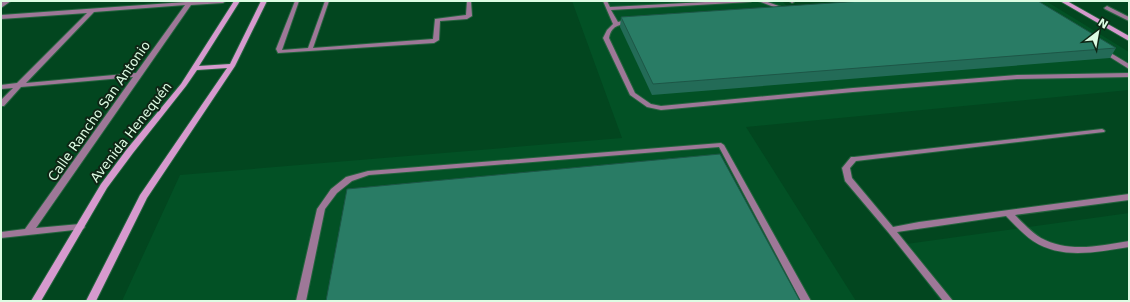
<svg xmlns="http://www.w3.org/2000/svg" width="1130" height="302" viewBox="0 0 1130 302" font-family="'DejaVu Sans',sans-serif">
	<rect width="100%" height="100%" fill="#02461f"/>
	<path fill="#025125" d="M 572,1 L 782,1 L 787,6 L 869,1 L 1046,1 L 1129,52 L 1129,90 L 746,127 L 856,301 L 122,301 L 180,175 L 622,138 Z
		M 1129,213 L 1129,301 L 940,301 L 899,245 Z"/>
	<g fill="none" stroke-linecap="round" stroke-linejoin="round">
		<g stroke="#25633e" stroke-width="2">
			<path id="lane" d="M 295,1 L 299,1 L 282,50 L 308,48 L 325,1 L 329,1 L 313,48 L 433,39 L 435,19 L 466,15 L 467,1 L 471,1 L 472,16 L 467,19 L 440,21 L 439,40 L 434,43 L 278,53 L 276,49 Z
				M 603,1 L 607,1 L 610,7 L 724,1 L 752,1 L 750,2 L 611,10 L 618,22 L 629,19 L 632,21 C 622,26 612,23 609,38 L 635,93 L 651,104 L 661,106 L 853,88 L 1017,75 L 1129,73 L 1129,77 L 1017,79 L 853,92 L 661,110 L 647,107 L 630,95 L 603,38 L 607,30 L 613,24 Z
				M 758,1 L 765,1 L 787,9 L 782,10 Z
				M 789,1 L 794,1 L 794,2 L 792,3 Z
				M 1107,6 L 1129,17 L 1129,21 L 1105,9 L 1104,8 Z
				M 1104,49 L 1129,64 L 1129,69 L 1102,52 L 1101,51 Z
				M 1102,129 L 1104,130 L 1105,131 L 1104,132 L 856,161 L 850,168 L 852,178 L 893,227 L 919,222 L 1129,194 L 1129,200 L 1015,215 C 1023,223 1031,232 1041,238 C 1068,253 1100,246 1129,241 L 1129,247 C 1097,252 1062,260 1033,241 C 1023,234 1015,225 1006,216 L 897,232 L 953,301 L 943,301 L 888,232 L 845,181 L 842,168 L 851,157 L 854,157 Z
				M 721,143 L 724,145 L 811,301 L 801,301 L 719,147 L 369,175 L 352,181 L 337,193 L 325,209 L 306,301 L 296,301 L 317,209 L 331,189 L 346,177 L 368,171 Z"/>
		</g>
		<g stroke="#25633e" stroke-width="2">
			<path id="street" d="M 4,1 L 11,1 L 1,8 L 1,3 Z
				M 200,1 L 226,1 L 223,3 L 191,5 L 36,228 L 80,224 L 83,225 L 85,227 L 83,229 L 1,238 L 1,232 L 25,229 L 133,77 L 21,87 L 4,106 L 1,106 L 1,100 L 13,88 L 1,89 L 1,85 L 17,83 L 87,13 L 1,19 L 1,15 ZM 185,5 L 136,73 L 26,83 L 94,12 Z"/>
		</g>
		<g stroke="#25633e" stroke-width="2">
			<path id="secondary" d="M 234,1 L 240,1 L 199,66 L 230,64 L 261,1 L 267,1 L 235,66 L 147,198 L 96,301 L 86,301 L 140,195 L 227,68 L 197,70 L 186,86 L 133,153 L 107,188 L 41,301 L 31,301 L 101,184 L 127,149 L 181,84 Z
				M 1060,1 L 1067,1 L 1129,36 L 1129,41 Z"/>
		</g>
		<use href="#lane" fill="#9e7898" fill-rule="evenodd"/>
		<use href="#street" fill="#9e7898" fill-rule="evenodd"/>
		<use href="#secondary" fill="#d69ace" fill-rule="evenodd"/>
	</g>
	<path fill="#236b57" d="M 621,17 L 1116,48 L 1110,58 L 652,95 L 620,27 Z"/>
	<path fill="#297c65" stroke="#1d5747" d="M 862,1 L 1038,1 L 1116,48 L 653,84 L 621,17 Z
		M 720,154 L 800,301 L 326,301 L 347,189 Z"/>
	<g text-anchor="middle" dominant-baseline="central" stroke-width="4" stroke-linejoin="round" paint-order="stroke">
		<g font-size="13" fill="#ddfce3" stroke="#0e2615">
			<text transform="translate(99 111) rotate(-55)">Calle Rancho San Antonio</text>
			<text transform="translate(131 132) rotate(-52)">Avenida Henequén</text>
		</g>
	</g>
	<rect width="1130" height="302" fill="none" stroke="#ddfce3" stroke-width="4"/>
	<g transform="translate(1098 32) rotate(31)" stroke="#0e2615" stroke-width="3" paint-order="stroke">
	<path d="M0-3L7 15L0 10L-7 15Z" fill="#ddfce3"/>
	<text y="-6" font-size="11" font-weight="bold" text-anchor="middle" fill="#ddfce3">N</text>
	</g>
</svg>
